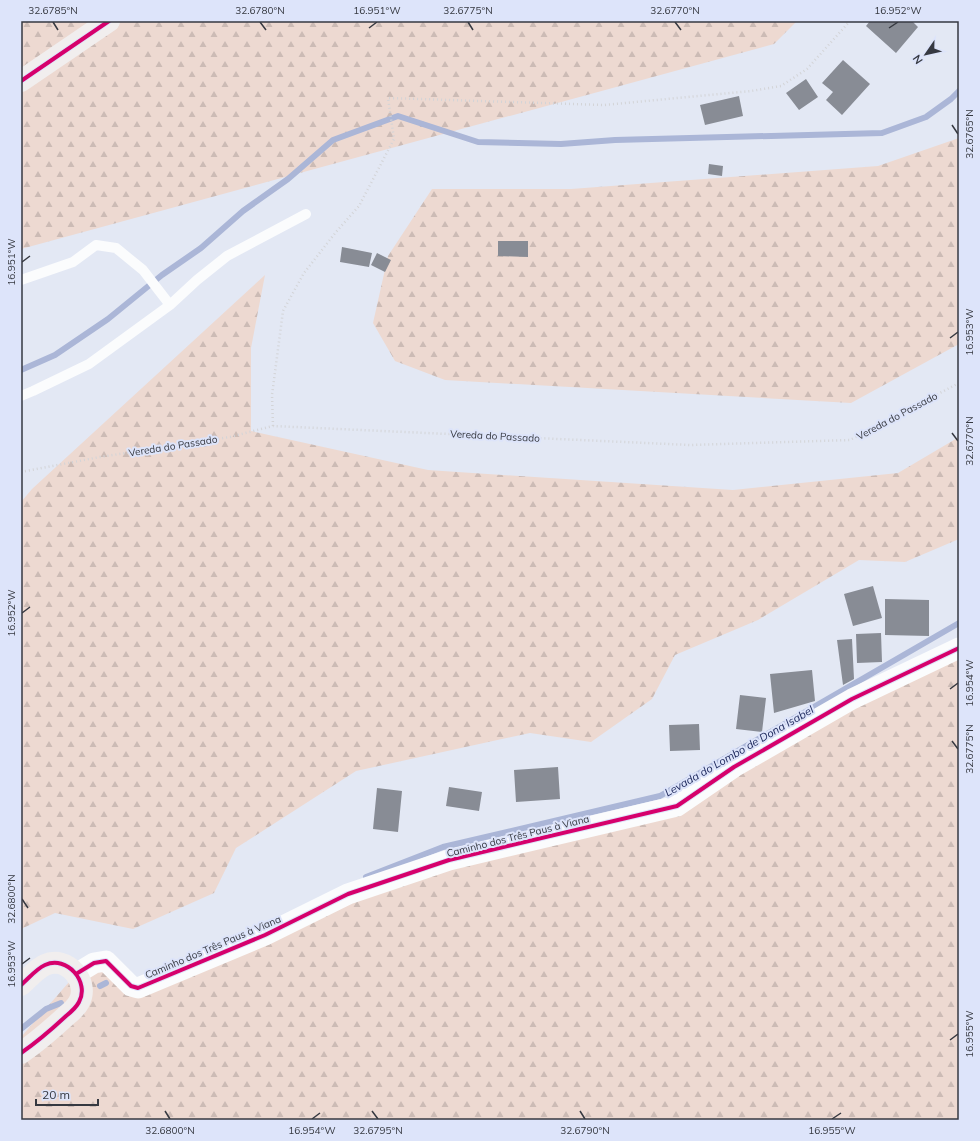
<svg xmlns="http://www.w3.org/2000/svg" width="980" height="1141" viewBox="0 0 980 1141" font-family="Mulish,sans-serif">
	<defs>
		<pattern id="forest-firs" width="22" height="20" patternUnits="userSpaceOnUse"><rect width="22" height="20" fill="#edd9d1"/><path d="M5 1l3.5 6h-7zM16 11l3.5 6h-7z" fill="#ccbbb5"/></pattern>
	</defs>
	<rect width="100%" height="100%" fill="#e3e8f4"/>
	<path fill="url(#forest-firs)" d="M 21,21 L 797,21 L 774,44 L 21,249 Z
		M 959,138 L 959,344 L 851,403 L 445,380 L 395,361 L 373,323 L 388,256 L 432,189 L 571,189 L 878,166 Z
		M 265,275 L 251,348 L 251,431 L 428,470 L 733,490 L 898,473 L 959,437 L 959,539 L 905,562 L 859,560 L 758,620 L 675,655 L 652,699 L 591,742 L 530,733 L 356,771 L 236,848 L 214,893 L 133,929 L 55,913 L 21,929 L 21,502 L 32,489 Z
		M 959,648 L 959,1120 L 21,1120 L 21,1037 L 76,974 L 106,961 L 131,985 L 348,894 L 677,806 Z"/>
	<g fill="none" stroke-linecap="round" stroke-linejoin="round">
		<path stroke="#abb6d7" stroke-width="6" d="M 21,370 L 55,355 L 108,319 L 162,275 L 201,248 L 243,211 L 288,179 L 333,140 L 398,116 L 478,142 L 561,144 L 615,140 L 882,133 L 926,117 L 951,99 L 959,91
			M 366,877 L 443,847 L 660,796 L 959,623
			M 100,986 L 106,983
			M 21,1029 L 46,1009 L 61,1003"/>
	</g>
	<path fill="#888c95" d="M 870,21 L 912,21 L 918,27 L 896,53 L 866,26 Z
		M 843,60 L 870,84 L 842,115 L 826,100 L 833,92 L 822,83 Z
		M 806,79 L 818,97 L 799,110 L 786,93 Z
		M 739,96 L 743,116 L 705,125 L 700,105 Z
		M 709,164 L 723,166 L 722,176 L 708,174 Z
		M 498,241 L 528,241 L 528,257 L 498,256 Z
		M 342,247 L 372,253 L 369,267 L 340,262 Z
		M 377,253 L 391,260 L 385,272 L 371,265 Z
		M 873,586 L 882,618 L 853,626 L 844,594 Z
		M 885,599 L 929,600 L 929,636 L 885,635 Z
		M 881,633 L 882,662 L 857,663 L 856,634 Z
		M 852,639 L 854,679 L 843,685 L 837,640 Z
		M 812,670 L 815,701 L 774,713 L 770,674 Z
		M 740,695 L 766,698 L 762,732 L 736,729 Z
		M 699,724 L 700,750 L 670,751 L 669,725 Z
		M 558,767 L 560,799 L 516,802 L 514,770 Z
		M 449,787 L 482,792 L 479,811 L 446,806 Z
		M 377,788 L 402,791 L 398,832 L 373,829 Z"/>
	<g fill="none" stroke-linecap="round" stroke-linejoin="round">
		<path stroke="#d3d4d7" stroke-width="2.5" stroke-dasharray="1 3" stroke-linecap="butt" d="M 273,426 L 272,395 L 283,311 L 304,273 L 336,232 L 359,206 L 394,139 L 388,98 L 604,105 L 751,91 L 781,86 L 807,69 L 850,21
			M 21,472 L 100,457 L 230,437 L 273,426 L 690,445 L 850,440 L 959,383"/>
		<path stroke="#fbfcfd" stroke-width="10" d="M 21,280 L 73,262 L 96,245 L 116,248 L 143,270 L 170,305
			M 21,396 L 33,391 L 89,364 L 170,305 L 197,280 L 227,256 L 306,214"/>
		<path stroke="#fbfcfd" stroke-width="21" d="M 76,974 L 94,963 L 106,961 L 131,986 L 138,988 L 265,935 L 348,894 L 449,860 L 677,806 L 734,767 L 852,699 L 959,648"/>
		<path stroke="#f1eeee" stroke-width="22" d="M 21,81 L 109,21
			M 21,985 C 28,979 36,969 45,965 C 67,955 90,982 79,1002 C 76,1008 71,1012 66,1016 C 52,1029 37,1042 21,1053"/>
		<g stroke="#dde4fa" stroke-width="6">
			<path id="cycleway" d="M 21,81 L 109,21
				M 76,974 L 94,963 L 106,961 L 131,986 L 138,988 L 265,935 L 348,894 L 449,860 L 677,806 L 734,767 L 852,699 L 959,648
				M 21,985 C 28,979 36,969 45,965 C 67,955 90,982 79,1002 C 76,1008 71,1012 66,1016 C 52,1029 37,1042 21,1053"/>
		</g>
		<use href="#cycleway" stroke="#d6006c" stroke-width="4"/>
	</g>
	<path fill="none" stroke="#363941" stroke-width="1.5" d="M 53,22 L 58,30M 260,22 L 266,30M 468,22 L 473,30M 675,22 L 681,30M 369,28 L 377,22M 889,28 L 898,22M 952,125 L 958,134M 22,262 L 30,256M 950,338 L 958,332M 952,433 L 958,441M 22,613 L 30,607M 950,689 L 958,683M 952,741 L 958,749M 22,899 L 28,908M 22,964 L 30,958M 950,1040 L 958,1034M 165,1111 L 170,1119M 372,1111 L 378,1119M 580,1111 L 585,1119M 312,1119 L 320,1113M 832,1119 L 841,1113"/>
	<g text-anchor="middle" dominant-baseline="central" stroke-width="4" stroke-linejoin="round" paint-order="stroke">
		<g font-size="10" fill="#363941" stroke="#dde4fa">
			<text transform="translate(897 416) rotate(-28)">Vereda do Passado</text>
			<text transform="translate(495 436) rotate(3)">Vereda do Passado</text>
			<text transform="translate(173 446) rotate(-9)">Vereda do Passado</text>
			<text transform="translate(518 836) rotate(-14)">Caminho dos Três Paus à Viana</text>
			<text transform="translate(213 947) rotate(-23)">Caminho dos Três Paus à Viana</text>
		</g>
		<g font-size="11" font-style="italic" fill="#1a2559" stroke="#dde4fa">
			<text transform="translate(739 751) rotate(-30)">Levada do Lombo de Dona Isabel</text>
		</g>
	</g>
	<rect width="980" height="1141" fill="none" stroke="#dde4fa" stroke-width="44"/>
	<g transform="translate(926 54) rotate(236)" stroke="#dde4fa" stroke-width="3" paint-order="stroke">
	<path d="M0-3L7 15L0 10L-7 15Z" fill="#363941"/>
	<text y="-6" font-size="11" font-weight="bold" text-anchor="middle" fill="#363941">N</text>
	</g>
	<path d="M36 1099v6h62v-6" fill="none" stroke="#363941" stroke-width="2"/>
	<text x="42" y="1099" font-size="12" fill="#363941" stroke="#dde4fa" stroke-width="3" paint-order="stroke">20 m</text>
	<rect x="22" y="22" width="936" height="1097" fill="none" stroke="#363941" stroke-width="1.5"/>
	<g font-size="10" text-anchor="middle" fill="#363941">
		<text x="53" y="14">32.6785°N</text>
		<text x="260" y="14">32.6780°N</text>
		<text x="377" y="14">16.951°W</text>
		<text x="468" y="14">32.6775°N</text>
		<text x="675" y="14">32.6770°N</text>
		<text x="898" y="14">16.952°W</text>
		<text transform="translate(969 134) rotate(-90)" y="4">32.6765°N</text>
		<text transform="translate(11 262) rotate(-90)" y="4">16.951°W</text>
		<text transform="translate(969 332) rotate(-90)" y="4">16.953°W</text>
		<text transform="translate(969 441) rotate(-90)" y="4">32.6770°N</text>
		<text transform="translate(11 613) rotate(-90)" y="4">16.952°W</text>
		<text transform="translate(969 683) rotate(-90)" y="4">16.954°W</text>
		<text transform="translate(969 749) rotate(-90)" y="4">32.6775°N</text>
		<text transform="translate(11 899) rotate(-90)" y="4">32.6800°N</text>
		<text transform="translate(11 964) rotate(-90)" y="4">16.953°W</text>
		<text transform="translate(969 1034) rotate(-90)" y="4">16.955°W</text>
		<text x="170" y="1134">32.6800°N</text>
		<text x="312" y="1134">16.954°W</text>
		<text x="378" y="1134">32.6795°N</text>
		<text x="585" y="1134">32.6790°N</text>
		<text x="832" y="1134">16.955°W</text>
	</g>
</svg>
